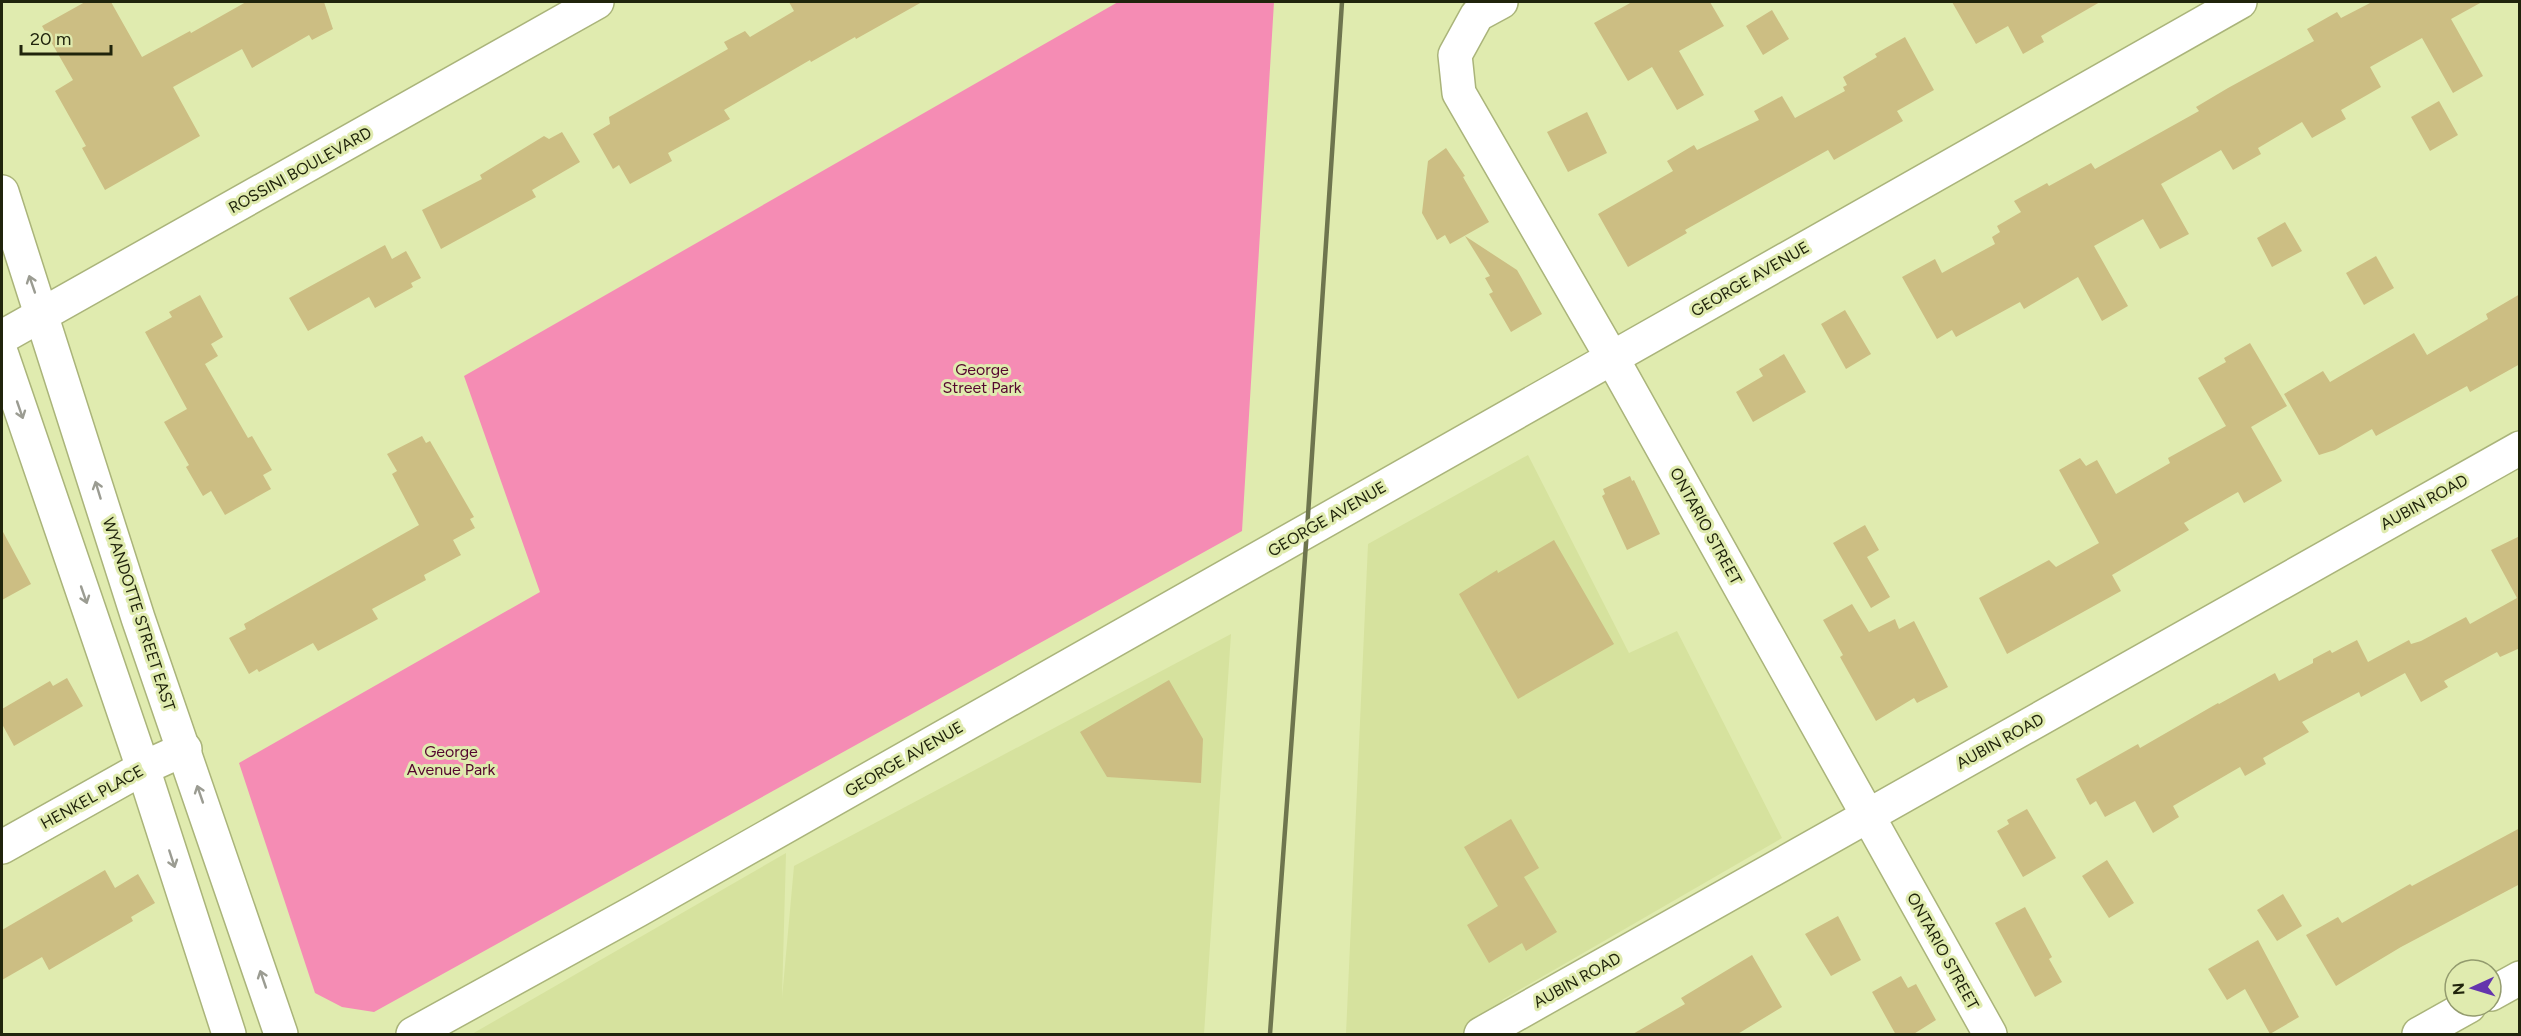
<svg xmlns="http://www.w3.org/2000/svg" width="2521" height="1036" viewBox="0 0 2521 1036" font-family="Figtree,sans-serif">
	<rect width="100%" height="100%" fill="#e0ebaf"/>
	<path fill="#d6e29e" d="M 1528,455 L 1629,653 L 1677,631 L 1782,838 L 1502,1000 L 1521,1034 L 1346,1034 L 1368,544 Z
		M 1231,634 L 1204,1034 L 472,1034 L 786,853 L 782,998 L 794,866 Z"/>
	<path fill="#f58cb4" d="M 1118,2 L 1274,2 L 1242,531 L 374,1012 L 342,1007 L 315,993 L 239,763 L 540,592 L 464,376 Z"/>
	<path fill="#ccbe83" d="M 85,2 L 111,2 L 142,57 L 190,31 L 191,33 L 246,2 L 324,2 L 333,29 L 312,40 L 309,35 L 252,68 L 242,49 L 173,87 L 200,136 L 105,190 L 82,148 L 86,146 L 55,91 L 73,80 L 42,26 Z
		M 789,2 L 922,2 L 856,39 L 855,37 L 811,62 L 810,60 L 724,110 L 730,119 L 668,153 L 672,161 L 630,184 L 619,165 L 613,169 L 593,134 L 610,124 L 609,117 L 728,49 L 724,42 L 745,31 L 750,37 L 794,11 Z
		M 1632,2 L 1710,2 L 1724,26 L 1679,51 L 1704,95 L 1677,110 L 1652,67 L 1628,81 L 1594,23 Z
		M 1952,2 L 2100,2 L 2041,36 L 2044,42 L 2023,54 L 2008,26 L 1976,44 Z
		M 2372,2 L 2482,2 L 2451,19 L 2483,76 L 2453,93 L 2422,38 L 2370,67 L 2381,87 L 2341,110 L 2346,119 L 2312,138 L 2302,122 L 2258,148 L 2261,154 L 2233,170 L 2221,150 L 2161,184 L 2189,234 L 2160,249 L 2143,219 L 2094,246 L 2128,306 L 2102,321 L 2078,277 L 2024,309 L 2020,302 L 1956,337 L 1952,330 L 1937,339 L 1902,277 L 1935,259 L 1942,273 L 1995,244 L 1992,237 L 2000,232 L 1997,226 L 2021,212 L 2014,201 L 2047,183 L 2049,186 L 2091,163 L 2095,169 L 2199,111 L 2196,107 L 2228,88 L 2314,41 L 2307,29 L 2337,12 L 2341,18 Z
		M 1772,10 L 1789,39 L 1763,55 L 1746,26 Z
		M 1905,37 L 1934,90 L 1897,111 L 1903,121 L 1834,160 L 1828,150 L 1685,230 L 1687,233 L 1628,267 L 1598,214 L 1673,171 L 1667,161 L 1694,145 L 1697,150 L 1759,120 L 1754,111 L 1782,96 L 1795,118 L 1845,91 L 1843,87 L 1847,85 L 1843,77 L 1877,57 L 1875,54 Z
		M 2439,101 L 2458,135 L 2430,151 L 2411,117 Z
		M 1587,112 L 1607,153 L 1568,172 L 1547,132 Z
		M 562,132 L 580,162 L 532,190 L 536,197 L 441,249 L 422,210 L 482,179 L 480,175 L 544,136 L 549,139 Z
		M 1446,148 L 1465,176 L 1463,177 L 1489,222 L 1450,244 L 1445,235 L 1437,240 L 1422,213 L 1428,161 Z
		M 2285,222 L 2302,251 L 2272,267 L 2257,238 Z
		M 1465,236 L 1517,270 L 1542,314 L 1511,332 L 1489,294 L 1493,292 L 1485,278 L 1490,276 Z
		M 385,245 L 392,259 L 406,251 L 421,278 L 411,283 L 413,287 L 375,308 L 369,297 L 308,331 L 289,298 Z
		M 2376,256 L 2394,288 L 2364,305 L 2346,273 Z
		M 2520,294 L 2520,364 L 2470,392 L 2467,386 L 2376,436 L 2372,429 L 2335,450 L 2319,455 L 2284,394 L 2323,371 L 2330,382 L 2414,333 L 2427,355 L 2488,319 L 2486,314 Z
		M 200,295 L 223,337 L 211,344 L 218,356 L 205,364 L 248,438 L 252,436 L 272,470 L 263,475 L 271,489 L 225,515 L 211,491 L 203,496 L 186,467 L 189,465 L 164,422 L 187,409 L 145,332 L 172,317 L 169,312 Z
		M 1845,310 L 1871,354 L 1846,369 L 1821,324 Z
		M 2250,343 L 2287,406 L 2251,427 L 2282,481 L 2244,503 L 2238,492 L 2184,523 L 2189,530 L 2112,575 L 2121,591 L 2007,654 L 1979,598 L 2049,560 L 2056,567 L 2099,543 L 2059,470 L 2080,458 L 2086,466 L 2097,460 L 2116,494 L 2170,463 L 2168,458 L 2226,426 L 2198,378 L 2226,362 L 2224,358 Z
		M 1784,354 L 1806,392 L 1753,422 L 1736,392 L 1763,376 L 1759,369 Z
		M 422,436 L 426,443 L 430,441 L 474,517 L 470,519 L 475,528 L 453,540 L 461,555 L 424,575 L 426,580 L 372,609 L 378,619 L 318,651 L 313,643 L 259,672 L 257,669 L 249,674 L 229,638 L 246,629 L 244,624 L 419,525 L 392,474 L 397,471 L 387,454 Z
		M 1630,476 L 1632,481 L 1634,480 L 1660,534 L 1627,550 L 1602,496 L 1605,494 L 1603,489 Z
		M 1865,525 L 1879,550 L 1867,557 L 1890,597 L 1871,608 L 1833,543 Z
		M 2,530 L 31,584 L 2,600 Z
		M 2520,536 L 2520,648 L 2500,657 L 2497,652 L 2444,681 L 2448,687 L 2421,702 L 2405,673 L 2361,697 L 2359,692 L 2302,722 L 2309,732 L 2263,758 L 2266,764 L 2245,776 L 2240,767 L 2173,806 L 2179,817 L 2153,833 L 2135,801 L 2105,817 L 2096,801 L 2090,805 L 2076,779 L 2138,744 L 2140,748 L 2218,703 L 2219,704 L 2275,673 L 2279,681 L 2313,663 L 2313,659 L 2330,650 L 2332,653 L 2357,640 L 2368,662 L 2409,640 L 2411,644 L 2421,641 L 2466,617 L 2470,624 L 2517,598 L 2491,550 Z
		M 1554,540 L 1614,644 L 1518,699 L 1459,594 L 1497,570 L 1498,573 Z
		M 1852,604 L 1869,632 L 1895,619 L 1899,629 L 1914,621 L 1948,687 L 1917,703 L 1914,698 L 1876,721 L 1840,657 L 1843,655 L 1823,620 Z
		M 67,678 L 83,706 L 14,746 L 2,724 L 2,709 L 50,681 L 53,686 Z
		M 1169,680 L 1203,739 L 1201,783 L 1107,777 L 1080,732 Z
		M 2027,809 L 2056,858 L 2023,877 L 1997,831 L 2009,824 L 2007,820 Z
		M 1511,819 L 1539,868 L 1524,877 L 1557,932 L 1526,951 L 1522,943 L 1489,963 L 1467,925 L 1498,906 L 1464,847 Z
		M 2520,828 L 2520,884 L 2401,947 L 2336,986 L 2306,935 L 2338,917 L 2342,923 L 2410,884 L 2412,886 Z
		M 2107,860 L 2134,903 L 2109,918 L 2082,876 Z
		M 105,870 L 115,888 L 138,874 L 155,903 L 131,917 L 133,921 L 49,970 L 42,957 L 2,980 L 2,930 Z
		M 2283,894 L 2302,926 L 2277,941 L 2257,910 Z
		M 2025,907 L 2052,957 L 2049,959 L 2062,982 L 2035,997 L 1995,923 Z
		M 1838,916 L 1861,960 L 1831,976 L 1805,934 Z
		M 2258,940 L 2299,1017 L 2270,1034 L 2245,989 L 2227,1000 L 2208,969 Z
		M 1752,955 L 1782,1007 L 1736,1035 L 1631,1035 L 1685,1004 L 1681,998 Z
		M 1901,976 L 1908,988 L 1916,984 L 1936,1020 L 1912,1035 L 1896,1035 L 1872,992 Z"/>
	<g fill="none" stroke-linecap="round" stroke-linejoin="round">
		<g stroke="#aab47a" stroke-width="36">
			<path id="minor" d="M 1501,2 L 1477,15 L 1455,55 L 1459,93 L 1612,358 L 1990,1034
				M 2,337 L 597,2
				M 2,847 L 143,768 L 185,749
				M 2491,994 L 2520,978
				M 413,1034 L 638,910 L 2240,2
				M 1481,1034 L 2520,448
				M 2419,1034 L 2469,1006"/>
		</g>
		<g stroke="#aab47a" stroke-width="36">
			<path id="major" d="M 2,192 L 138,618 L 281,1034
				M 2,355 L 143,768 L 229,1034"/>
		</g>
		<use href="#minor" stroke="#fff" stroke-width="33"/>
		<use href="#major" stroke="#fff" stroke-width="33"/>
		<path stroke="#6e754e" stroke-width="4.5" d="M 1270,1034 L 1307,530 L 1342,2"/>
	</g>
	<defs><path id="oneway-shaft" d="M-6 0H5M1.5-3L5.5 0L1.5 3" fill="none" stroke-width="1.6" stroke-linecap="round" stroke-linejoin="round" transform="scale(1.5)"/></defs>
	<g stroke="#9b9c92">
		<use href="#oneway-shaft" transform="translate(32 284) rotate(-109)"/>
		<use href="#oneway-shaft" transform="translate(20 410) rotate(71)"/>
		<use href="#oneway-shaft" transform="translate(98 490) rotate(-107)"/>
		<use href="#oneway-shaft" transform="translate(84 595) rotate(71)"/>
		<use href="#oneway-shaft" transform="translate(200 794) rotate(-109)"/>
		<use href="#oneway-shaft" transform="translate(172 859) rotate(72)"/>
		<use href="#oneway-shaft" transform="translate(263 979) rotate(-109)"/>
	</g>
	<g text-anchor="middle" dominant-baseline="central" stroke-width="6" stroke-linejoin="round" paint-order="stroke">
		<g font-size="16" fill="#20240c" stroke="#e0ebaf">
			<text transform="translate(300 170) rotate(-29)">ROSSINI BOULEVARD</text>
			<text transform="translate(1750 279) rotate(-30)">GEORGE AVENUE</text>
			<text transform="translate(2424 502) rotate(-29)">AUBIN ROAD</text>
			<text transform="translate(1327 519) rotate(-30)">GEORGE AVENUE</text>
			<text transform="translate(1706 526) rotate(61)">ONTARIO STREET</text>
			<text transform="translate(139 614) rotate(72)">WYANDOTTE STREET EAST</text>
			<text transform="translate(2000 741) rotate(-29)">AUBIN ROAD</text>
			<text transform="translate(904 759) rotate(-30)">GEORGE AVENUE</text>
			<text transform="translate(92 797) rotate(-29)">HENKEL PLACE</text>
			<text transform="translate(1943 951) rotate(61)">ONTARIO STREET</text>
			<text transform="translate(1577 980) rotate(-29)">AUBIN ROAD</text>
		</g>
		<g font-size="16" fill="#54062e" stroke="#e0ebaf">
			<text x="982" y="369">George<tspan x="982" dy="18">Street Park</tspan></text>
			<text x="451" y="751">George<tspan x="451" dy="18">Avenue Park</tspan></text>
		</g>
	</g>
	<rect width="2521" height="1036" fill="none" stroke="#20240c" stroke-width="6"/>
	<g transform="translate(2473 988) rotate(266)"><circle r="28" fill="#e0ebaf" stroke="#939b6e" stroke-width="1.5"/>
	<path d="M0-4.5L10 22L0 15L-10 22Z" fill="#6435ad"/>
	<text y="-9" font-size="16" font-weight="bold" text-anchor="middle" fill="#20240c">N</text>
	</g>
	<path d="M21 45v9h90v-9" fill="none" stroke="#20240c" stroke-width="3"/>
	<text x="30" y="45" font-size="18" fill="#20240c" stroke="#e0ebaf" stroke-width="4.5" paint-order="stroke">20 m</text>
</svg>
